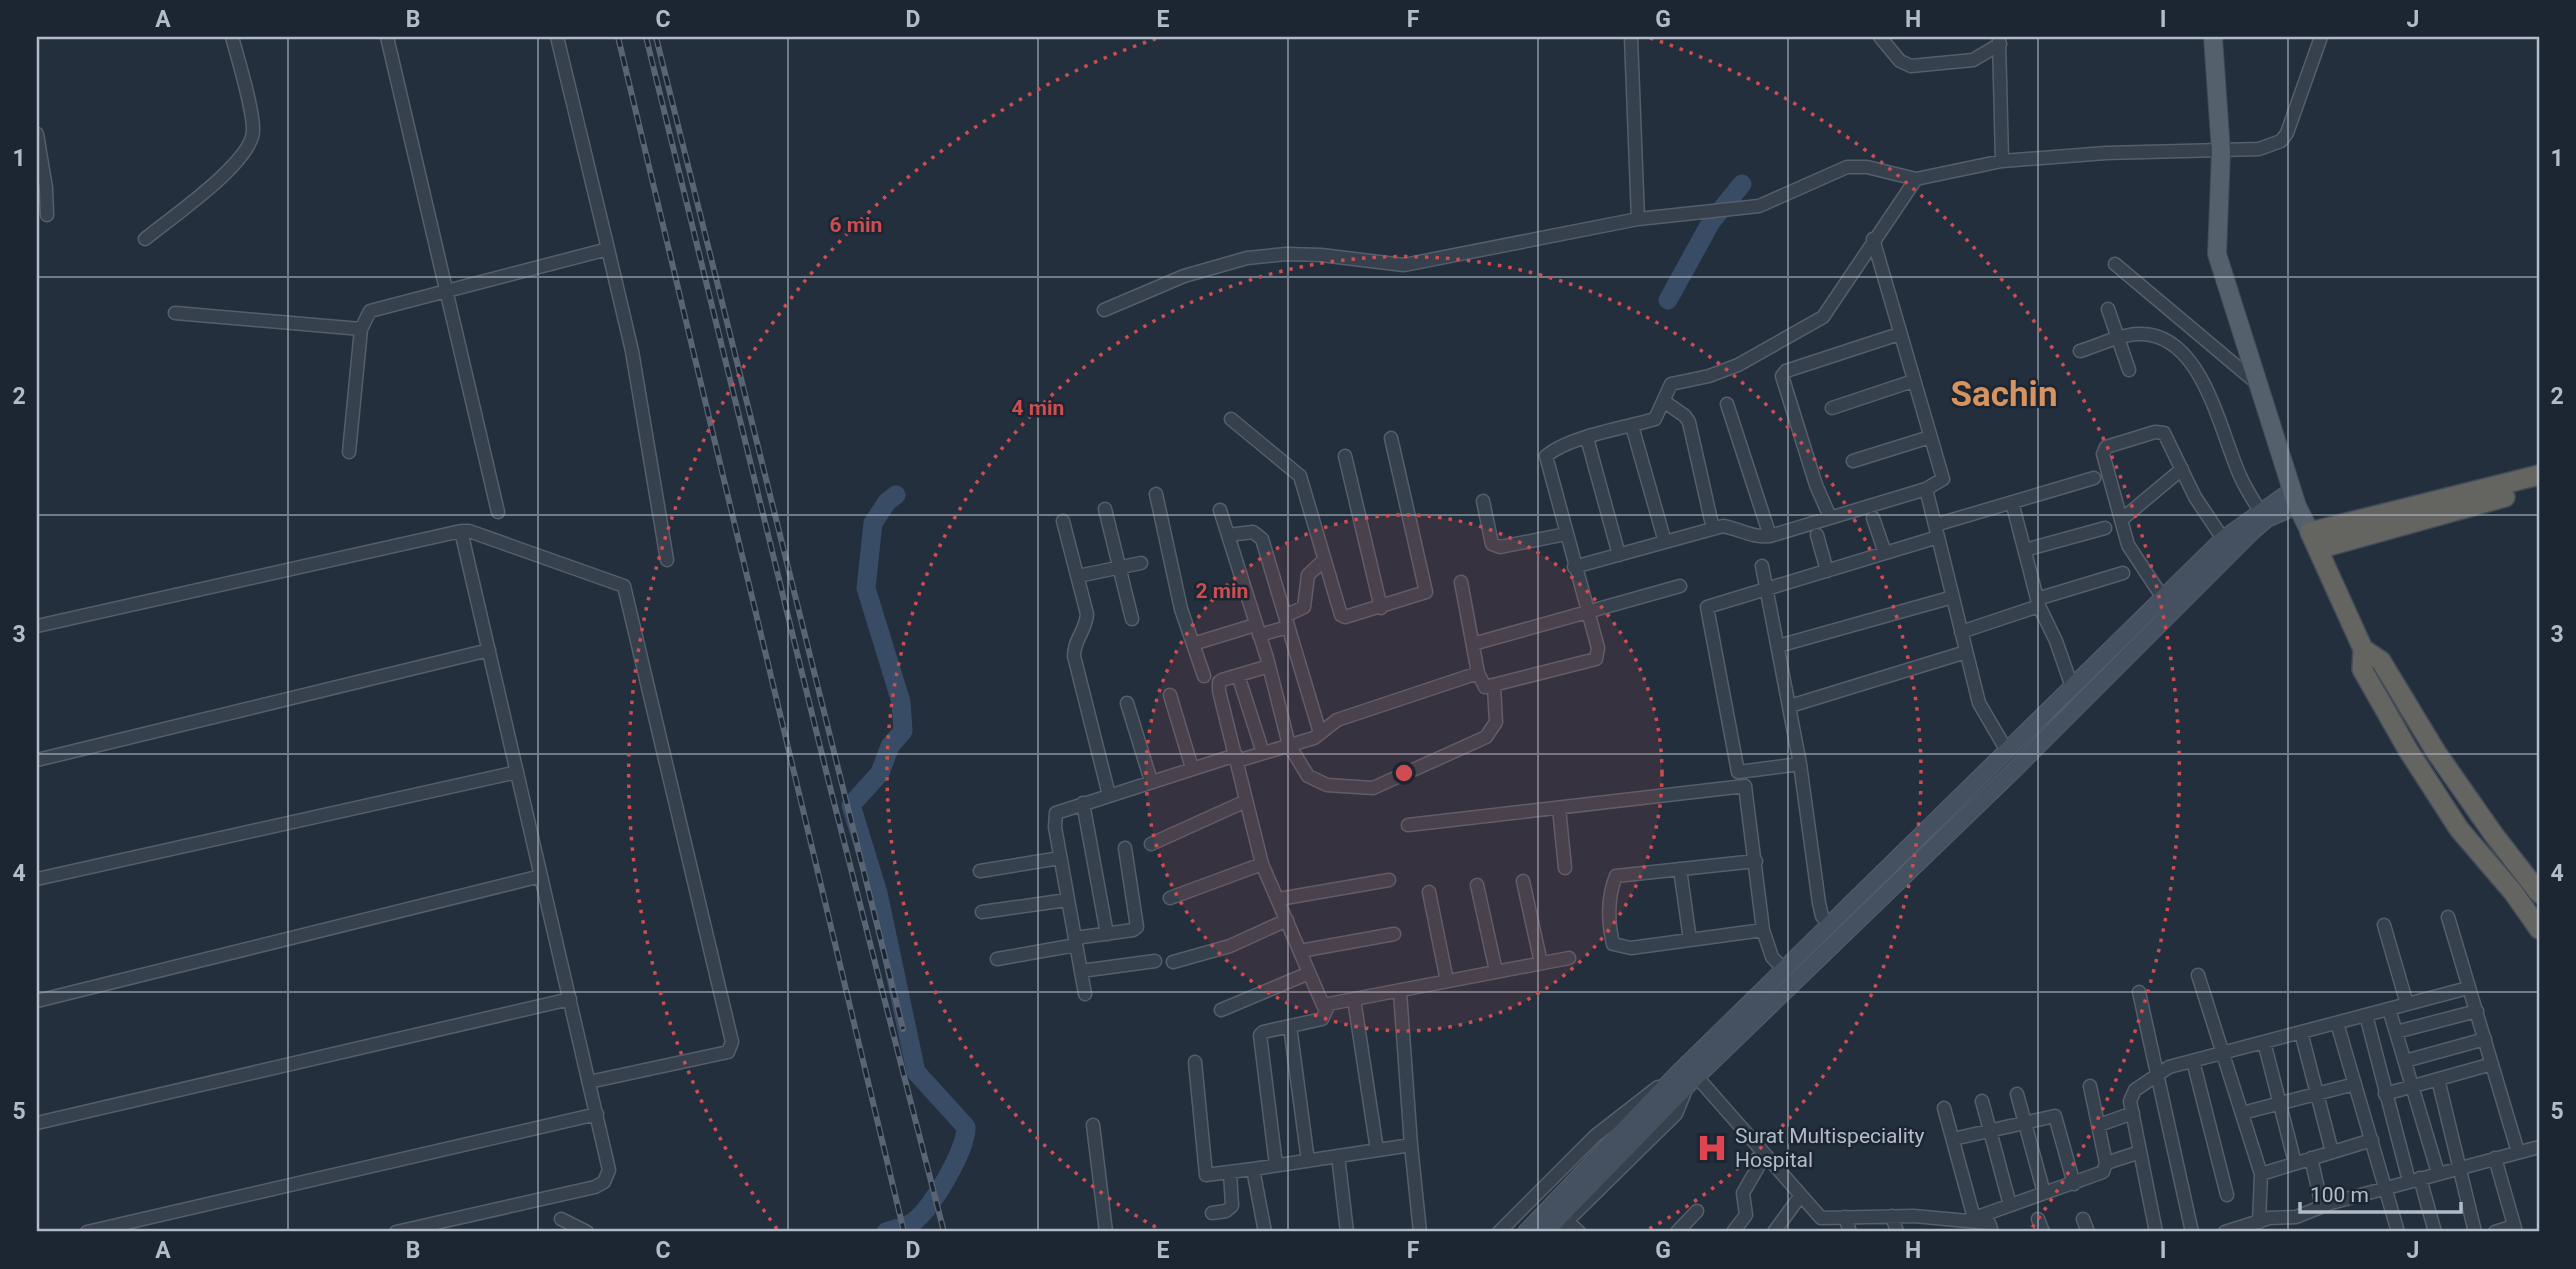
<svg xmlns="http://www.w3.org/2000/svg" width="2576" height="1269" viewBox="0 0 2576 1269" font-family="Roboto,sans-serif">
	<rect width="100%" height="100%" fill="#232f3d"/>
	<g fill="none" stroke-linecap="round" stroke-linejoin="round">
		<path stroke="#394c66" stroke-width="19" d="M 1668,300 L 1711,222 L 1742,184
			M 886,1232 C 894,1229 906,1227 913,1222 C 931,1210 967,1149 966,1127 L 916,1072 L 878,893 L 851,805 L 880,773 L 890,746 L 903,731 L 901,702 L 866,588 L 873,523 L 887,502 L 896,495"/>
		<g stroke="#555e6b" stroke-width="15">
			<path id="minor" d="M 387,37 L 498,512
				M 557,37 L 608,249
				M 1631,37 L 1638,219
				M 1880,37 L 1900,61 L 1911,66 L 1973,60 L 2000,44
				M 1999,39 L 2002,161
				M 37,134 L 46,188 L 47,215
				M 145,239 C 169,219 252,163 253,131 C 254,111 238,59 232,37
				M 1873,239 L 1943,479 L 1926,489
				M 2115,264 L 2259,385
				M 2108,309 L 2129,370
				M 1104,310 L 1184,276 L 1247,258 L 1286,254 L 1321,255 L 1404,265 L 1638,219 L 1759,206 L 1847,167 L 1867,167 L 1916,179 L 2002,161 L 2106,153 L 2259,149 L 2281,141 L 2287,133 L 2321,37
				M 175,313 L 361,329
				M 2080,351 C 2097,346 2118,335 2137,334 C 2203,330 2220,434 2241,478 C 2246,489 2253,500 2260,511
				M 1665,402 L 1685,416 L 1689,422 L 1713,529
				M 1727,404 L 1770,536 L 1926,489 L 1938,537 L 1707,607 L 1738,772 L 1800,764 L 1819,903 L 1822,916 L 1830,925
				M 1832,408 L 1913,381
				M 1231,419 L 1300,476 L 1341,615 L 1345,617 L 1426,592 L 1391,438
				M 1632,426 L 1665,542
				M 1587,438 L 1619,555
				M 349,452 L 361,329 L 370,311 L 608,249 L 632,351 L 667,560
				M 1345,456 L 1381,608
				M 1853,461 L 1930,437
				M 1156,494 L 1181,609 L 1204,676
				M 1483,501 L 1492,544 L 1500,547 L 1566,534
				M 2012,502 L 2039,606 L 2056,641 L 2072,687
				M 1105,509 L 1132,619
				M 1220,510 L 1267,658 L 1289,745 L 1308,776 L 1327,785 L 1373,788 L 1486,737 L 1496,722 L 1494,687
				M 1830,517 L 1816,485 L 1782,376 L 1786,371 L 1899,334
				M 1873,518 L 1885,553
				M 2121,520 L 2182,469
				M 1063,521 L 1087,614 C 1086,631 1074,639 1074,656 L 1109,795
				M 1935,525 L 2094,478
				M 461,531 L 469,531 L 624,586 L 732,1042 L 728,1052 L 589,1082
				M 1228,535 L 1253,532 L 1262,539 L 1320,733
				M 1817,535 L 1827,571
				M 1938,537 L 1979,703 L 2007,751
				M 2025,550 L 2105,528
				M 1762,566 L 1800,764
				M 1574,567 L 1723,526 C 1740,529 1752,538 1770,536
				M 1078,576 L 1141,563
				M 1461,582 L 1478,673 L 1485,687 L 1596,659 L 1598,648 L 1546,456 C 1570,436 1625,428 1655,419 L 1671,384 L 1709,376 L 1738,365 L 1823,317 L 1916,179
				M 2163,598 L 2128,545 L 2103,454 L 2106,447 L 2155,432 L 2164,433 L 2195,497 L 2223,539
				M 2037,599 L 2123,573
				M 1285,616 L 1304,607 L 1308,575 L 1324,560
				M 37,626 L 461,531 L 609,1170 L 604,1182 L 595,1187 L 396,1232
				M 1961,632 L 2039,606
				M 1259,635 L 1288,627
				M 1193,644 L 1255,625
				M 1473,644 L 1680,586
				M 1778,646 L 1953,597
				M 1269,666 L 1222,680 L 1219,682 L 1219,691 L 1262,864 L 1323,1005 L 1569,958
				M 1238,675 L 1263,753
				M 1170,695 L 1192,768
				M 1127,703 L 1151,781
				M 1790,706 L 1966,652
				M 37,760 L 489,650
				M 1237,761 L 1314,738 L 1337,720 L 1478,673
				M 1083,803 L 1107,934
				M 1559,808 L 1565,868
				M 1408,825 L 1745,786 L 1763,930 L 1772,957 L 1784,970
				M 1151,844 L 1246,801
				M 1756,861 L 1616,876 C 1607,898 1608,922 1613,944 L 1631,948 L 1763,930
				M 1680,869 L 1690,940
				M 980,871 L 1060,858
				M 37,879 L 517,772
				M 1523,881 L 1541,963
				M 1477,885 L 1496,971
				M 1429,892 L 1447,981
				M 1170,898 L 1262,864
				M 1279,899 L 1389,880
				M 982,912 L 1067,900
				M 2448,917 L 2518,1152
				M 2384,925 L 2407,1004
				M 1075,938 L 1133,930 L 1137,927 L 1125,848
				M 1300,951 L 1394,934
				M 997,959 L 1076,945
				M 1173,962 L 1230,946 L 1287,920
				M 1081,971 L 1155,961
				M 2198,975 L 2261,1174 L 2259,1222
				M 1400,992 L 1411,1145 L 1420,1232
				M 2139,992 L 2192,1232
				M 1085,994 L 1055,827 L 1056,813 L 1236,755
				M 1354,999 L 1377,1150
				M 37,1001 L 541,876
				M 2389,1009 L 2438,1173
				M 1221,1010 L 1309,973
				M 2366,1015 L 2409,1181
				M 2337,1023 L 2398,1232
				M 1290,1026 L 1308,1161
				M 2301,1032 L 2332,1152
				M 2396,1032 L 2477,1011
				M 2264,1042 L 2295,1163
				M 2193,1061 L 2227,1195
				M 2405,1061 L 2485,1039
				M 1195,1062 L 1206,1175 L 1253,1169 L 1265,1232
				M 1697,1077 L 1821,1218 L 1914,1216 L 1989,1223 L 1992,1232
				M 2438,1079 L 2475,1232
				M 2017,1094 L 2044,1193
				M 2385,1094 L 2492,1064
				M 1982,1101 L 2010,1205
				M 1944,1108 L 1974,1218
				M 2242,1113 L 2355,1084
				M 37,1123 L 570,999
				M 1093,1125 L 1106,1232
				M 2099,1125 L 2133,1113
				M 1953,1139 L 2055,1116 L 2074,1184
				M 1338,1156 L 1347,1232
				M 2311,1158 L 2322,1206
				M 2495,1158 L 2516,1232
				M 2106,1163 L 2140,1152
				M 1276,1165 L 1260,1035 L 1263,1032 L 1322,1019 L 1329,1004
				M 1253,1169 L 1411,1145
				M 2261,1174 L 2372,1140
				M 2420,1178 L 2435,1232
				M 1212,1213 L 1226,1211 L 1232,1206 L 1230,1172
				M 1892,1216 L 1897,1232
				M 1845,1217 L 1850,1232
				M 561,1219 L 587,1232
				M 2038,1219 L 2043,1232
				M 2083,1219 L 2088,1232
				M 1969,1220 L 2103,1172 L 2106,1163 L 2090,1086
				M 1567,1221 L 1579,1232
				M 87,1232 L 597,1114
				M 1499,1232 L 1595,1136 L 1658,1087
				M 1556,1232 L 1676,1114 L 1687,1087
				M 1677,1232 L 1697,1211
				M 1733,1232 L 1746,1215 L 1743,1193 L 1765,1155
				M 1774,1232 L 1801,1195
				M 2156,1232 L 2130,1101 L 2135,1090 L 2169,1067 L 2468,988
				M 2225,1232 L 2269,1218 L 2296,1217 L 2331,1203 L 2539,1147
				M 2495,1232 L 2514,1226"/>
		</g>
		<g stroke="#555e6b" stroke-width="18">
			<path id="secondary" d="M 1526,1232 L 1678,1073 L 2223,539 L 2292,490
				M 1545,1232 L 1687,1086 L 2012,772 L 2252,532 L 2267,519 L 2297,506"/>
		</g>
		<g stroke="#404a56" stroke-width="20">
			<path id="primary" d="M 2213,37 L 2221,152 L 2217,254 L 2297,506 L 2310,532"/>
		</g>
		<g stroke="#424b58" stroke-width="22">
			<path id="trunk" d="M 2539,475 L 2310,532 L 2363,649 L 2362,669 L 2408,750 L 2459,829 L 2513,892 L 2539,929
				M 2318,549 L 2505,497
				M 2363,649 L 2381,661 L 2436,752 L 2494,835 L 2539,893"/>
		</g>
		<use href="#minor" stroke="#37414d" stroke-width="12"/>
		<use href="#secondary" stroke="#455060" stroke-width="16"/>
		<use href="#primary" stroke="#55606d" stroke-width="18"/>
		<use href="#trunk" stroke="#646460" stroke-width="19"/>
		<g stroke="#596574" stroke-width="6">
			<path id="rail" d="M 618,37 L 904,1232
				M 646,37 L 828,779 L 944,1232
				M 656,37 L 903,1029"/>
		</g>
		<use href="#rail" stroke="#1c2632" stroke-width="3.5" stroke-dasharray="10" stroke-linecap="butt"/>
	</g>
	<path fill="none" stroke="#b3bbc8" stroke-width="2" stroke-opacity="0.55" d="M 288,37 L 288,1232M 538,37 L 538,1232M 788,37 L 788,1232M 1038,37 L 1038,1232M 1288,37 L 1288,1232M 1538,37 L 1538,1232M 1788,37 L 1788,1232M 2038,37 L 2038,1232M 2288,37 L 2288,1232M 37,277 L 2539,277M 37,515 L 2539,515M 37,754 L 2539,754M 37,992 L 2539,992"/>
	<circle cx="1404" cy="773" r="258" fill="#cd4d50" fill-opacity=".12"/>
	<g fill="none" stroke="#cd4d50" stroke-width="3.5" stroke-dasharray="3.5 7">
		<circle cx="1404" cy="773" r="258"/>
		<path d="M1165 1232A517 517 0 1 1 1643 1232"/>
		<path d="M777 1229A775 775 0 0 1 1158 38M1650 38A775 775 0 0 1 2031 1229"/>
	</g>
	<defs>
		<g id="hospital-bare" transform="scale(2.415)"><path d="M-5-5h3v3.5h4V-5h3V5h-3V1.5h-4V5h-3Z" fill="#e0444e" stroke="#1c2632" stroke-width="2.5" paint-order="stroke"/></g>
	</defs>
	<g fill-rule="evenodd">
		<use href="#hospital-bare" x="1712" y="1148"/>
	</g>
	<g text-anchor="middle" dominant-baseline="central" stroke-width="5" stroke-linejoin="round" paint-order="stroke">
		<g font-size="21" fill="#b3bbc8" stroke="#1c2632" text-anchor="start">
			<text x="1735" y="1136">Surat Multispeciality<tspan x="1735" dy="24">Hospital</tspan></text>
		</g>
		<g font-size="35" font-weight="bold" fill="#d59362" stroke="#1c2632">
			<text x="2004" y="394">Sachin</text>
		</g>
	</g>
	<circle cx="1404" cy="773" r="10" fill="#cd4d50" stroke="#1c2632" stroke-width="3.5"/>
	<g font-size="21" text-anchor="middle" font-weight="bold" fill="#cd4d50" stroke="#1c2632" stroke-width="5" stroke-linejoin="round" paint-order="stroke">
		<text x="856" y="232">6 min</text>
		<text x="1038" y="415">4 min</text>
		<text x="1222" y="598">2 min</text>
	</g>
	<rect width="2576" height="1269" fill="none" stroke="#1c2632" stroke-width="77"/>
	<path d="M2300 1202v10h161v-10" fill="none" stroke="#b3bbc8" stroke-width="3.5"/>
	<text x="2310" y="1202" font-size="21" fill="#b3bbc8" stroke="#1c2632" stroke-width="5" paint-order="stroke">100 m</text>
	<rect x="38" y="38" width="2500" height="1192" fill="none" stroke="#b3bbc8" stroke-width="2.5"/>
	<g font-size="23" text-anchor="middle" font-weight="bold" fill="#b3bbc8">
		<text x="163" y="27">A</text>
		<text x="413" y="27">B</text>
		<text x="663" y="27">C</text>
		<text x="913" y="27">D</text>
		<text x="1163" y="27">E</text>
		<text x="1413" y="27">F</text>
		<text x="1663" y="27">G</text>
		<text x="1913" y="27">H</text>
		<text x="2163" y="27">I</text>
		<text x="2413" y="27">J</text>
		<text x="19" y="166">1</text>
		<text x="2557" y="166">1</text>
		<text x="19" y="404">2</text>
		<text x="2557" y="404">2</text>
		<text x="19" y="642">3</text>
		<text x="2557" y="642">3</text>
		<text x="19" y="881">4</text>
		<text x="2557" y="881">4</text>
		<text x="19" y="1119">5</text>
		<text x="2557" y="1119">5</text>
		<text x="163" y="1258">A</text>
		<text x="413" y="1258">B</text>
		<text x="663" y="1258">C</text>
		<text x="913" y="1258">D</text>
		<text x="1163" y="1258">E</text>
		<text x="1413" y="1258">F</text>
		<text x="1663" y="1258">G</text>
		<text x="1913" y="1258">H</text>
		<text x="2163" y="1258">I</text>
		<text x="2413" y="1258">J</text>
	</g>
</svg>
